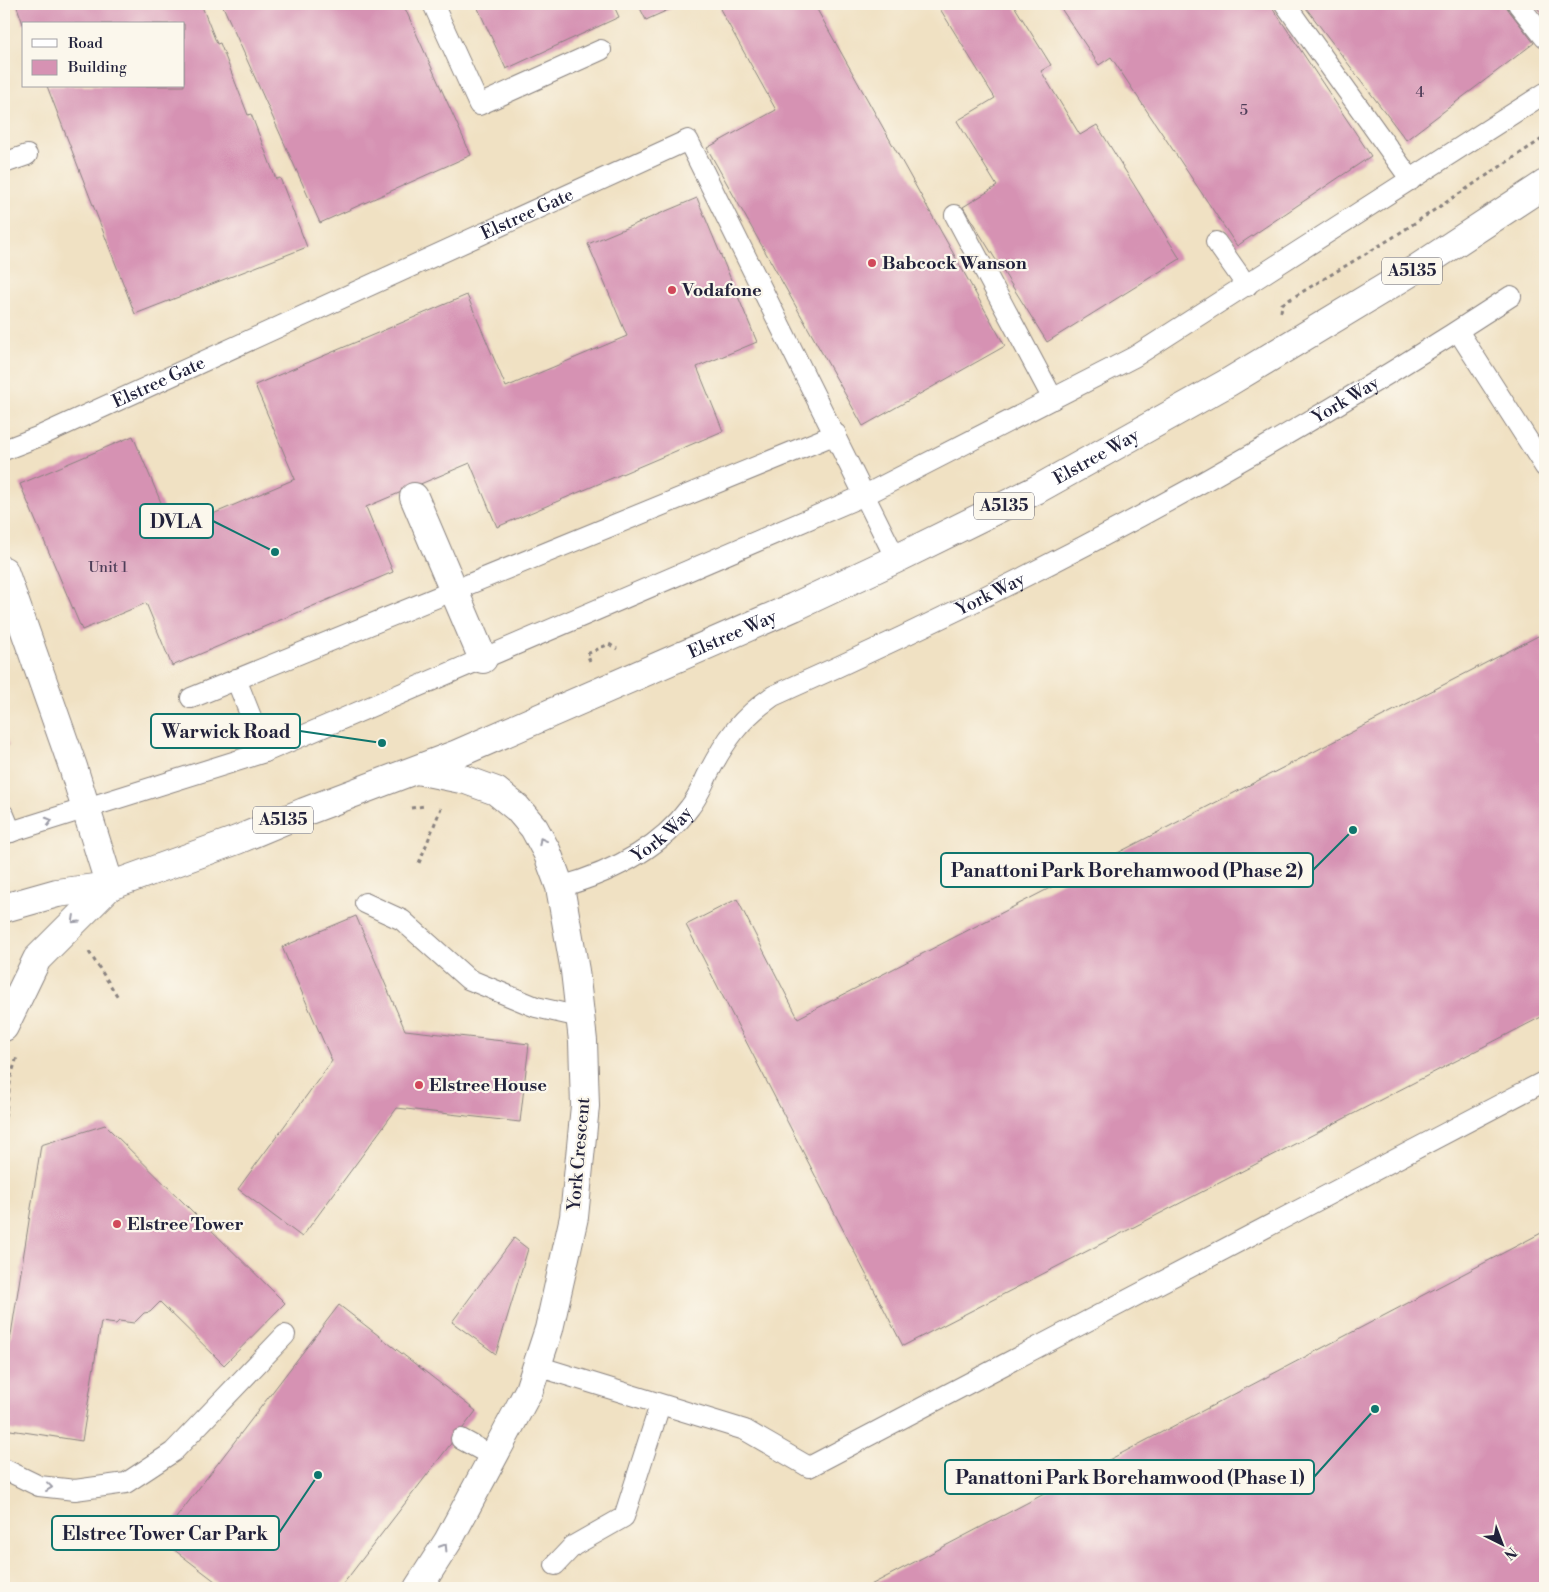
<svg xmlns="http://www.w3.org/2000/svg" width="1549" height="1592" viewBox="0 0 1549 1592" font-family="'Libre Bodoni',serif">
	<rect width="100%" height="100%" fill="#fbf7ec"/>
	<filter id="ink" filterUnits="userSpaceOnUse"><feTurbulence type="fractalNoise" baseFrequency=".02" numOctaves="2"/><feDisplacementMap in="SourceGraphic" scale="10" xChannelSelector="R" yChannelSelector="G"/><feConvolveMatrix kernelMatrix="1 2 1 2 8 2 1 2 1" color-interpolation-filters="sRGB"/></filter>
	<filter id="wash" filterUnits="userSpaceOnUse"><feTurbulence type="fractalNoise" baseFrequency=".0096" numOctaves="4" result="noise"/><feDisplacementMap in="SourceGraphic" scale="20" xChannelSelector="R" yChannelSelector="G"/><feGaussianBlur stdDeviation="1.12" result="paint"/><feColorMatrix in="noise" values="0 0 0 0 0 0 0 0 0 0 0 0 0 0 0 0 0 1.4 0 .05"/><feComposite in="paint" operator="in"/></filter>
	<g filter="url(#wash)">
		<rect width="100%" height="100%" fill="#f0e1c3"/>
		<g id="blocks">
			<path fill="#d692b3" d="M 16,4 L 201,4 L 217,44 L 220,43 L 248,115 L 251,114 L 276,179 L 280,178 L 307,247 L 135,314 L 47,86 L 184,86 L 184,24 L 23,24 Z
				M 222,4 L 403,4 L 471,155 L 320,223 Z
				M 476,4 L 613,4 L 619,17 L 506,69 Z
				M 638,4 L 681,4 L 646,20 Z
				M 730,4 L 814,4 L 1005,346 L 863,426 L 707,148 L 776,110 L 720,9 Z
				M 937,4 L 1013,4 L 1051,65 L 1041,71 L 1080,135 L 1097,125 L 1180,259 L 1047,342 L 963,207 L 997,186 L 957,121 L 995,98 Z
				M 1058,4 L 1270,4 L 1371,156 L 1237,246 L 1111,57 L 1099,65 Z
				M 1303,4 L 1504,4 L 1534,43 L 1406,140 Z
				M 1534,4 L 1545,4 L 1545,18 Z
				M 697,198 L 757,342 L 697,367 L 723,431 L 497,527 L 470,463 L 366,507 L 393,572 L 172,666 L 146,603 L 82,630 L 20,484 L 133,436 L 173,531 L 295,479 L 255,385 L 467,295 L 506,387 L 627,336 L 588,244 Z
				M 1540,635 L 1545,646 L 1545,1015 L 903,1346 L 686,925 L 737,899 L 798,1018 Z
				M 4,732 L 9,745 L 4,747 Z
				M 356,916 L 405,1030 L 529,1044 L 520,1122 L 397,1108 L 302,1237 L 238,1189 L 332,1061 L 282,947 Z
				M 105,1125 L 285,1303 L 224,1365 L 160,1302 L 150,1312 L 144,1313 L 134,1323 L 119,1321 L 116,1324 L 101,1322 L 82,1441 L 4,1429 L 4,1379 L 41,1145 Z
				M 1545,1231 L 1545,1588 L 865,1588 Z
				M 514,1238 L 528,1249 L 496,1354 L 452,1322 Z
				M 339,1305 L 476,1411 L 340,1588 L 224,1588 L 160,1539 Z"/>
		</g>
	</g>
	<g filter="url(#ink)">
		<use href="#blocks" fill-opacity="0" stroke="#89827f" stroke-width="1"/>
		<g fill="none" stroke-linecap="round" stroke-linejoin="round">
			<g stroke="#89827f" stroke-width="22">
				<g id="service">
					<path d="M 433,4 L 479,105 L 601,50"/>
					<path d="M 1285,4 L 1411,180"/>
					<path d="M 1518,4 L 1545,38"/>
					<path d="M 4,163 L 27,155"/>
					<path d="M 955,215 L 1053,399"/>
					<path d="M 1216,242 L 1247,286"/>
					<path d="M 1458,331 L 1545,467"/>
					<path id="s1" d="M 4,450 L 40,436 L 688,140 L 896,559"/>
					<path d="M 236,679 L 265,752"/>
					<path d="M 191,698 L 836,434"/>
					<path d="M 4,815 L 11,832"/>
					<path d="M 4,834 L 265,752 L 865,495 L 1134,357 L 1545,93"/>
					<path id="s2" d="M 560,887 C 610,873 659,850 690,807 C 698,797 703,784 708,774 C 726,739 741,718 773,696 C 1030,582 1276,450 1511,296"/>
					<path d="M 365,903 L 402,920 L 468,979 L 536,1007 L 580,1017"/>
					<path d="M 537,1366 L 745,1430 L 809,1467 L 1545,1081"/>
					<path d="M 461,1439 L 494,1457"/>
					<path d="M 4,1469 L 39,1486 L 75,1490 L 126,1483 L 173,1452 L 285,1335"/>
					<path d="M 555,1565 L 573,1546 L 624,1517 L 660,1405"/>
				</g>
			</g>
			<g stroke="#89827f" stroke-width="30">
				<path id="pedestrian" d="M 414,497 L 483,659"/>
			</g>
			<g stroke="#89827f" stroke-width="30">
				<path id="minor" d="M 4,571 L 73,767 L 110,886
					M 417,770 L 466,780 L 496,791 L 517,808 L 534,828 L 547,852 L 560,887 L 575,971 L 583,1041 L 585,1106 L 574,1217 L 549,1329 L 529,1390 L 448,1541 L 418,1588"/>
			</g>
			<g stroke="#89827f" stroke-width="30">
				<g id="primary">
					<path id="s3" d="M 4,908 L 57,893 L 110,886 L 237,840 L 304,812 L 457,754 L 794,607 L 896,559 L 1036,490 L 1229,382 L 1416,269 L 1545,184"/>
					<path d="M 4,1027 L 37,959 L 110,886"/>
				</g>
			</g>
			<path stroke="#89827f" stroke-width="3" stroke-dasharray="4 4" stroke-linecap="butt" d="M 1281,312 L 1282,304 L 1392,238 L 1545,137
				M 590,661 L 587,654 L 609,644 L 617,649
				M 411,808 L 425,806
				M 419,863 L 441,808
				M 89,952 L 118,997
				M 4,1125 L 11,1076 L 17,1057
				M 4,1582 L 16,1588"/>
			<use href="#service" stroke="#fff" stroke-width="20"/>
			<use href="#pedestrian" stroke="#fff" stroke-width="28"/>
			<use href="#minor" stroke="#fff" stroke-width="28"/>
			<use href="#primary" stroke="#fff" stroke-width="28"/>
		</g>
		<defs><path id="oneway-chevron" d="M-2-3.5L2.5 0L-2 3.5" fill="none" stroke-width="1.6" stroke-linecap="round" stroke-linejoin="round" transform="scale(1.25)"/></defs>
		<g stroke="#9c9ca7">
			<use href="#oneway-chevron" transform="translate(49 821) rotate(-16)"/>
			<use href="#oneway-chevron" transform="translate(542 841) rotate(-119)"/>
			<use href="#oneway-chevron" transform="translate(75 920) rotate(137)"/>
			<use href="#oneway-chevron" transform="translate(49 1487) rotate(7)"/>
			<use href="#oneway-chevron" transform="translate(444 1547) rotate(-58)"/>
		</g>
	</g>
	<g fill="#d1495b" stroke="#fbf7ec" stroke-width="2">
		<circle cx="872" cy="263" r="5"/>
		<circle cx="672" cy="290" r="5"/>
		<circle cx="419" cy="1085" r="5"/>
		<circle cx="117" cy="1224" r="5"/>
	</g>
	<g text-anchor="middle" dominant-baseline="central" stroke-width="4.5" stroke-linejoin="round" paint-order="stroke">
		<g font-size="15" fill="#4f3e59">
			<text x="1420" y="92">4</text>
			<text x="1244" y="110">5</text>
			<text x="108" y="567">Unit 1</text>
		</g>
		<g fill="#fbf7ec" stroke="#636270" stroke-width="1">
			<rect x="1382" y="257.5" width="60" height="27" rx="4"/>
			<rect x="974" y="492.5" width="60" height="27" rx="4"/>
			<rect x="253" y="806.5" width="60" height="27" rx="4"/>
		</g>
		<g font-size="16" font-weight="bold" fill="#22223b">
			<text x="1412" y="271">A5135</text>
			<text x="1004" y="506">A5135</text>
			<text x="283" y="820">A5135</text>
		</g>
		<g font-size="18" fill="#22223b" stroke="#fbf7ec">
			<text stroke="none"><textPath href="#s1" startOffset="574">Elstree Gate</textPath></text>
			<text stroke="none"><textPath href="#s1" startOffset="169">Elstree Gate</textPath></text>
			<text stroke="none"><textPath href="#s2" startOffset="941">York Way</textPath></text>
			<text stroke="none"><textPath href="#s3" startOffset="1185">Elstree Way</textPath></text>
			<text stroke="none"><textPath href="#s2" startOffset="536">York Way</textPath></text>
			<text stroke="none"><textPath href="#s3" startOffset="780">Elstree Way</textPath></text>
			<text stroke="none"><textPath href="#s2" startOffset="116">York Way</textPath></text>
			<text transform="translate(579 1154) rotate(-85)">York Crescent</text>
		</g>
		<g font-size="18" font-weight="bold" fill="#22223b" stroke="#fbf7ec" text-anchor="start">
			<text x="882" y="263">Babcock Wanson</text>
			<text x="682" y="290">Vodafone</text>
			<text x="429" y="1085">Elstree House</text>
			<text x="127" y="1224">Elstree Tower</text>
		</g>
	</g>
	<path fill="none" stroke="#0f766e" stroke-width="2" d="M275 552L213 521M382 743L300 731M1353 830L1313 870M1375 1409L1314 1477M318 1475L279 1533"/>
	<g fill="#0f766e" stroke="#fbf7ec" stroke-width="2">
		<circle cx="275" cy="552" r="5"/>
		<circle cx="382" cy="743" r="5"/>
		<circle cx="1353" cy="830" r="5"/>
		<circle cx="1375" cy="1409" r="5"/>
		<circle cx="318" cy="1475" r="5"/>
	</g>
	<g fill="#fbf7ec" stroke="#0f766e" stroke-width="2">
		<rect x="140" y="504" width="73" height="34" rx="5"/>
		<rect x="151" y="714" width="149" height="34" rx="5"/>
		<rect x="941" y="853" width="372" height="34" rx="5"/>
		<rect x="945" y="1460" width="369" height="34" rx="5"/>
		<rect x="52" y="1516" width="227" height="34" rx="5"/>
	</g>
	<g font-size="19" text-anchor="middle" font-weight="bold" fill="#22223b">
		<text x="176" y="528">DVLA</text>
		<text x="226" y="738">Warwick Road</text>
		<text x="1127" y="877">Panattoni Park Borehamwood (Phase 2)</text>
		<text x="1130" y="1484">Panattoni Park Borehamwood (Phase 1)</text>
		<text x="165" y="1540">Elstree Tower Car Park</text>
	</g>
	<rect width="1549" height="1592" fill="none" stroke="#fbf7ec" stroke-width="20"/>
	<rect x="22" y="22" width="162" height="65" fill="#fbf7ec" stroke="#a4a2a5"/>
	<rect x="32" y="39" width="25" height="8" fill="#ffffff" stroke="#a4a2a5"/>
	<text x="68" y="48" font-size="15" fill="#22223b">Road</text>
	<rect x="32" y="60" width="25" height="15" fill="#d692b3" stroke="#a4a2a5"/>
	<text x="68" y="72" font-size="15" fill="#22223b">Building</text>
	<g transform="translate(1502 1544) rotate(138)" stroke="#fbf7ec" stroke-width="4" paint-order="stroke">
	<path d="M0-4L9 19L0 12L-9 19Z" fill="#22223b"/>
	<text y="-8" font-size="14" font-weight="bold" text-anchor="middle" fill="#22223b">N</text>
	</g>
</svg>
